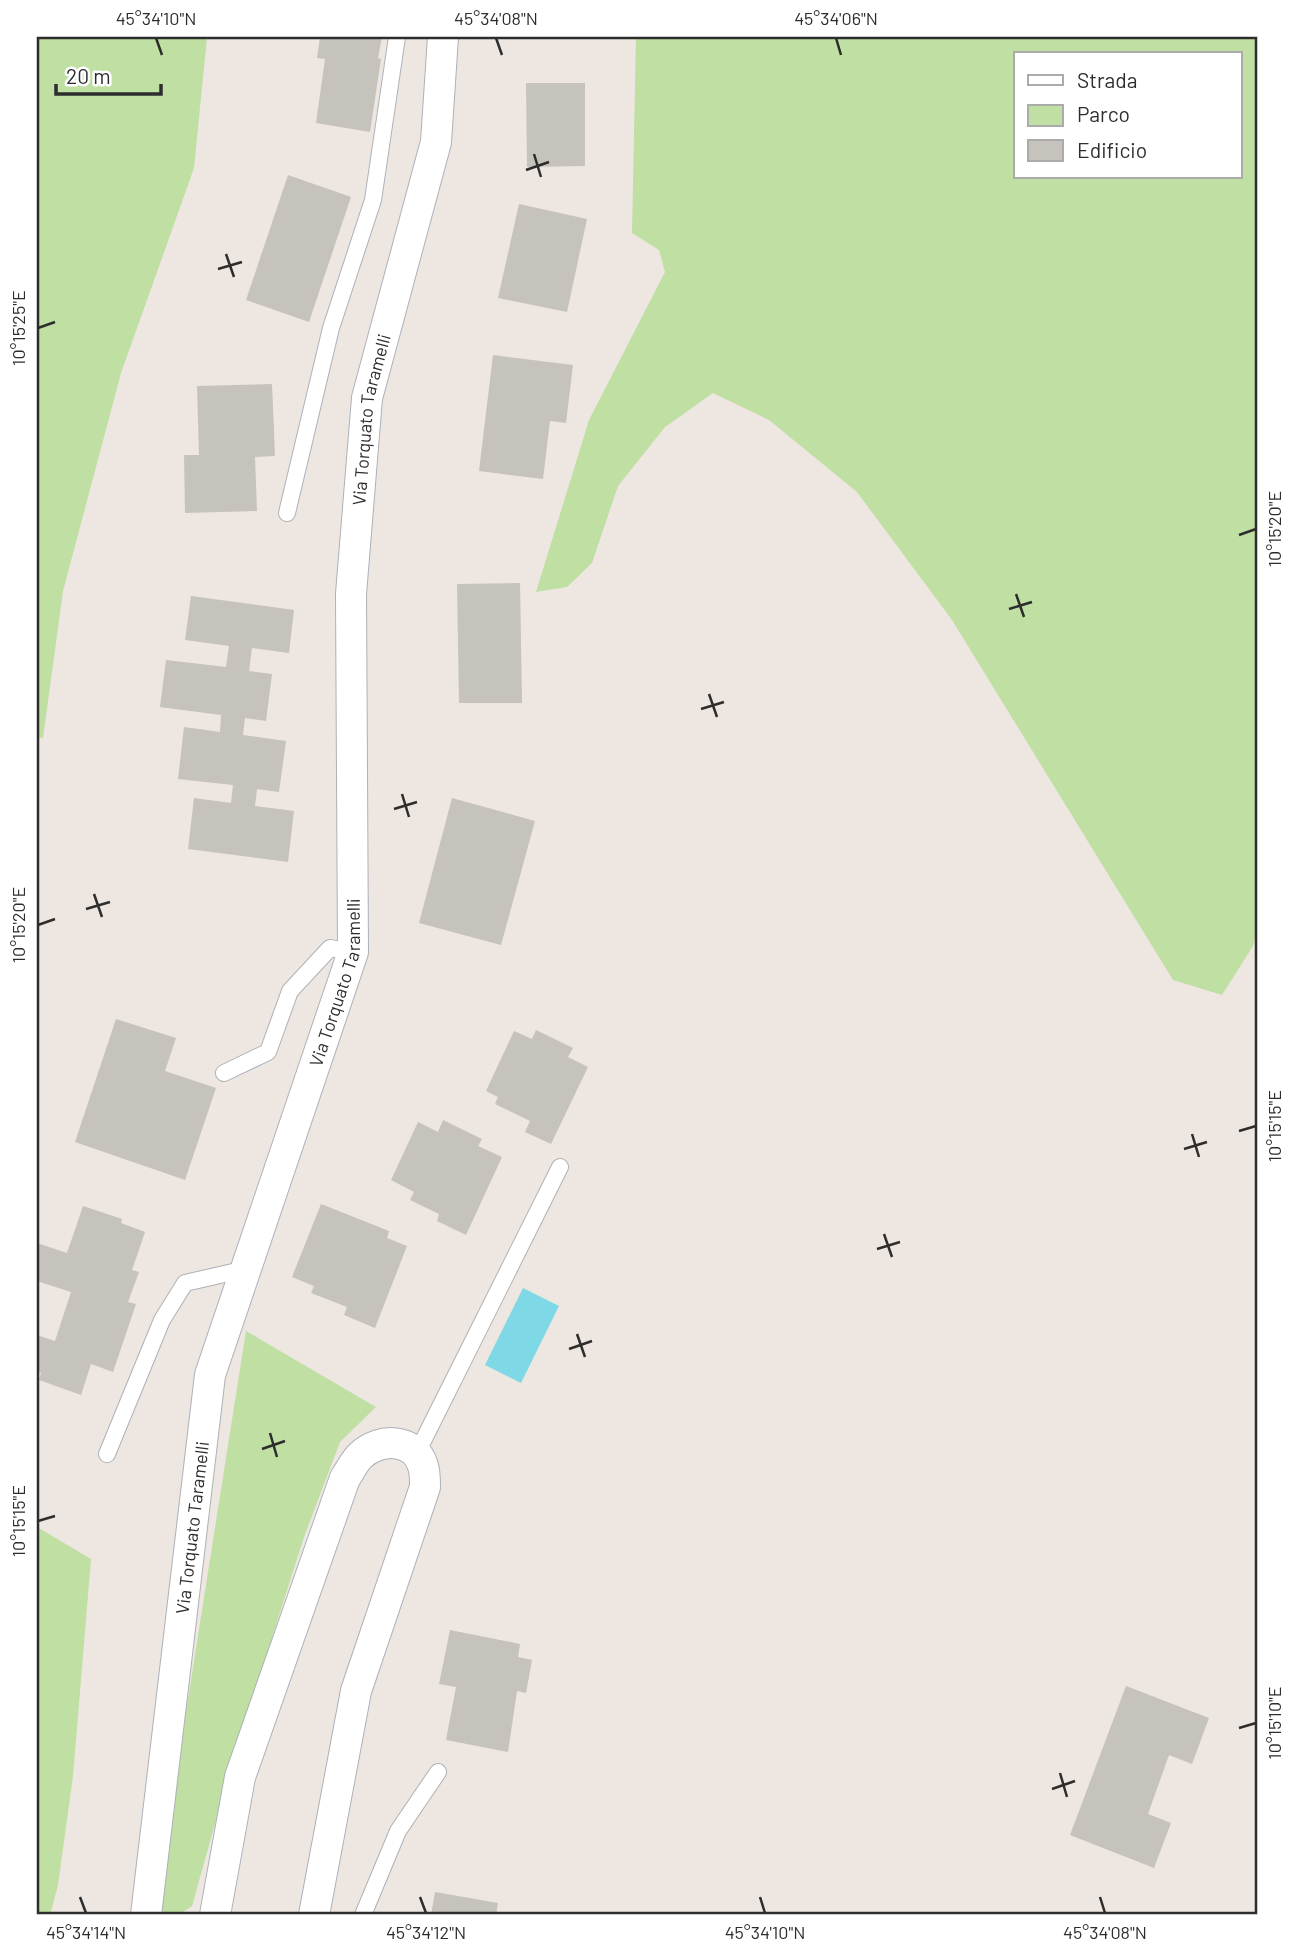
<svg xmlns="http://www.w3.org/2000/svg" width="1294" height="1952" viewBox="0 0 1294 1952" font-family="Barlow,sans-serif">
	<rect width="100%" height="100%" fill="#ede6e1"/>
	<path fill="#bfdfa3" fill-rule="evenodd" d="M 37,37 L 207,37 L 194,168 L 121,373 L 63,591 L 43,738 L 37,737 Z
		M 636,37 L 1257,37 L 1257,931 L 1253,946 L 1222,995 L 1173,980 L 952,620 L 857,492 L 769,420 L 713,393 L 665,427 L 618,486 L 592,563 L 567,587 L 536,592 L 589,420 L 665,272 L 659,250 L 632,233 ZM 1016,54 L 1240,54 L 1240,177 L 1016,177 Z
		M 246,1331 L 376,1407 L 340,1442 L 304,1537 L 232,1763 L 192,1906 C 182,1913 174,1919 162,1911 L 163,1883 L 177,1769 Z
		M 37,1527 L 91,1559 L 73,1776 L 58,1885 L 50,1915 L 37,1915 Z"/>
	<path fill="#7ed8e6" d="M 523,1288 L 559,1306 L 521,1383 L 485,1365 Z"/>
	<path fill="#c6c2bc" d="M 320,37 L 382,37 L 378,58 L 381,59 L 370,132 L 316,123 L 325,59 L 317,58 Z
		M 526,83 L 585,83 L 585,166 L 527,167 Z
		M 288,175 L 351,197 L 309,322 L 246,300 Z
		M 519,204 L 587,219 L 567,312 L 498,298 Z
		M 493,355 L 573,365 L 566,423 L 550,421 L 543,479 L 479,471 Z
		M 272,384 L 275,456 L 255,457 L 257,511 L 185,513 L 184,455 L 199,455 L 197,386 Z
		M 520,583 L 522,703 L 459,703 L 457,584 Z
		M 191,596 L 294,610 L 289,653 L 252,648 L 249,671 L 272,674 L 266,721 L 245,718 L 243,735 L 286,741 L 279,792 L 257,789 L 255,806 L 294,811 L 288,862 L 188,849 L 194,798 L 231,803 L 233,785 L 178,779 L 184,727 L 220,732 L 221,715 L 160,707 L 166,660 L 226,667 L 229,646 L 185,640 Z
		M 452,798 L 535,821 L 501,945 L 419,923 Z
		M 116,1019 L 176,1038 L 165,1071 L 216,1088 L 185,1180 L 75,1142 Z
		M 536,1030 L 573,1048 L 568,1057 L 588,1067 L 551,1144 L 525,1132 L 530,1121 L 495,1104 L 498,1097 L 486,1091 L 514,1031 L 532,1039 Z
		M 443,1120 L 482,1139 L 478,1146 L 502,1157 L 466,1235 L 437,1221 L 439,1214 L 410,1200 L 414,1192 L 391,1180 L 418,1122 L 438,1132 Z
		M 321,1204 L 389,1231 L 387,1238 L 407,1246 L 375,1328 L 344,1315 L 347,1307 L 311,1293 L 314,1286 L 292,1277 Z
		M 83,1206 L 122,1219 L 121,1223 L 145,1232 L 132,1270 L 139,1272 L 128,1302 L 136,1304 L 113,1372 L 91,1364 L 81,1395 L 39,1380 L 41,1373 L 37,1371 L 37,1335 L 55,1341 L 71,1292 L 37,1281 L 37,1243 L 67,1253 Z
		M 450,1630 L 520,1644 L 518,1657 L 532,1660 L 526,1693 L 517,1691 L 508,1752 L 446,1740 L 456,1687 L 439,1684 Z
		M 1126,1686 L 1209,1718 L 1192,1764 L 1169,1755 L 1148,1814 L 1171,1823 L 1154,1868 L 1070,1835 Z
		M 435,1892 L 498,1903 L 496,1915 L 431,1915 Z"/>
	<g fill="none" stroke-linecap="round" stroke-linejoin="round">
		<g stroke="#adb1b8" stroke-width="18">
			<path id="service" d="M 287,513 L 331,328 L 373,200 L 397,37
				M 224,1073 L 268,1052 L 290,991 L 330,948 L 353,952
				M 417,1453 L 560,1167
				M 107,1454 L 162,1320 L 185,1283 L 246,1269
				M 363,1915 L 398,1831 L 438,1772"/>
		</g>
		<g stroke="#adb1b8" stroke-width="32">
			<g id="minor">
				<path id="s1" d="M 146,1915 L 210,1375 L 353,952 L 351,594 L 367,398 L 436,142 L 443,37"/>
				<path d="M 215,1915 L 240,1777 L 345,1478 C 350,1471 354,1462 360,1456 C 379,1437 415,1438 423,1466 C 425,1472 425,1481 425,1487 L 356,1691 L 314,1915"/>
			</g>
		</g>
		<use href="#service" stroke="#fff" stroke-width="16"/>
		<use href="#minor" stroke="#fff" stroke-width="30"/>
	</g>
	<path fill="none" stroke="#2d2d2d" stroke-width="2.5" d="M 156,38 L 162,55M 496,38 L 502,55M 836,38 L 841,55M 534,154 L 541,177M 526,170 L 549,162M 226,254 L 234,277M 218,269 L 242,262M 38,328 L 55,322M 1239,535 L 1256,529M 1016,594 L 1024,617M 1009,609 L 1032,602M 709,694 L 717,717M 701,709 L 724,702M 402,794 L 409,817M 394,809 L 417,802M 94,894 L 102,917M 86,909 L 110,902M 38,925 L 55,919M 1239,1131 L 1256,1126M 1192,1134 L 1199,1157M 1184,1149 L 1207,1142M 884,1234 L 892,1257M 877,1249 L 900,1242M 577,1334 L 585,1357M 569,1349 L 592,1341M 270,1433 L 277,1457M 262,1449 L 285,1441M 38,1521 L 55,1516M 1239,1728 L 1256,1723M 1060,1773 L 1067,1797M 1052,1789 L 1075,1781M 80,1897 L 86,1913M 420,1897 L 426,1913M 760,1897 L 765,1913M 1100,1897 L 1105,1913"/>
	<g text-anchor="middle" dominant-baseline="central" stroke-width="7" stroke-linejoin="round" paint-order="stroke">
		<g font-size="18" fill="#2d2d2d" stroke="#fff">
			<text stroke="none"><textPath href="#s1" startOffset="1524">Via Torquato Taramelli</textPath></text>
			<text stroke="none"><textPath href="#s1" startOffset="957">Via Torquato Taramelli</textPath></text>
			<text stroke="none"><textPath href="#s1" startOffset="390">Via Torquato Taramelli</textPath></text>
		</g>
	</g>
	<rect width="1294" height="1952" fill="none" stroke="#ffffff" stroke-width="77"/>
	<rect x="1014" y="52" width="228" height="126" fill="#ffffff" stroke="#ababab" stroke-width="2"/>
	<rect x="1028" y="75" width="35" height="10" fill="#ffffff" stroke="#ababab" stroke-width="2"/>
	<text x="1077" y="88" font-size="21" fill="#2d2d2d">Strada</text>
	<rect x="1028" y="105" width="35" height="21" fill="#bfdfa3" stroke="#ababab" stroke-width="2"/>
	<text x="1077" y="122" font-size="21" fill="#2d2d2d">Parco</text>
	<rect x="1028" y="140" width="35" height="21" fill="#c6c2bc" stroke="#ababab" stroke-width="2"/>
	<text x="1077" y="158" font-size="21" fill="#2d2d2d">Edificio</text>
	<path d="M56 84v10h105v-10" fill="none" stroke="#2d2d2d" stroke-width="3.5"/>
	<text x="66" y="84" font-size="21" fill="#2d2d2d" stroke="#ffffff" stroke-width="5" paint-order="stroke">20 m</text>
	<rect x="38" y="38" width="1218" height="1875" fill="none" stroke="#2d2d2d" stroke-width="2.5"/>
	<g font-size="18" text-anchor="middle" fill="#2d2d2d">
		<text x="156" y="25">45°34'10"N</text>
		<text x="496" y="25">45°34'08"N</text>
		<text x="836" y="25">45°34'06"N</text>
		<text transform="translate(19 328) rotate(-90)" y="6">10°15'25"E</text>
		<text transform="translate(1275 529) rotate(-90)" y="6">10°15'20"E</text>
		<text transform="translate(19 925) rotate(-90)" y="6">10°15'20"E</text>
		<text transform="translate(1275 1126) rotate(-90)" y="6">10°15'15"E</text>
		<text transform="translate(19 1521) rotate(-90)" y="6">10°15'15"E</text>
		<text transform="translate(1275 1723) rotate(-90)" y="6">10°15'10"E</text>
		<text x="86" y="1939">45°34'14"N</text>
		<text x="426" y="1939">45°34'12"N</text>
		<text x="765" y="1939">45°34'10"N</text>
		<text x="1105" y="1939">45°34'08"N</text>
	</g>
</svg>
